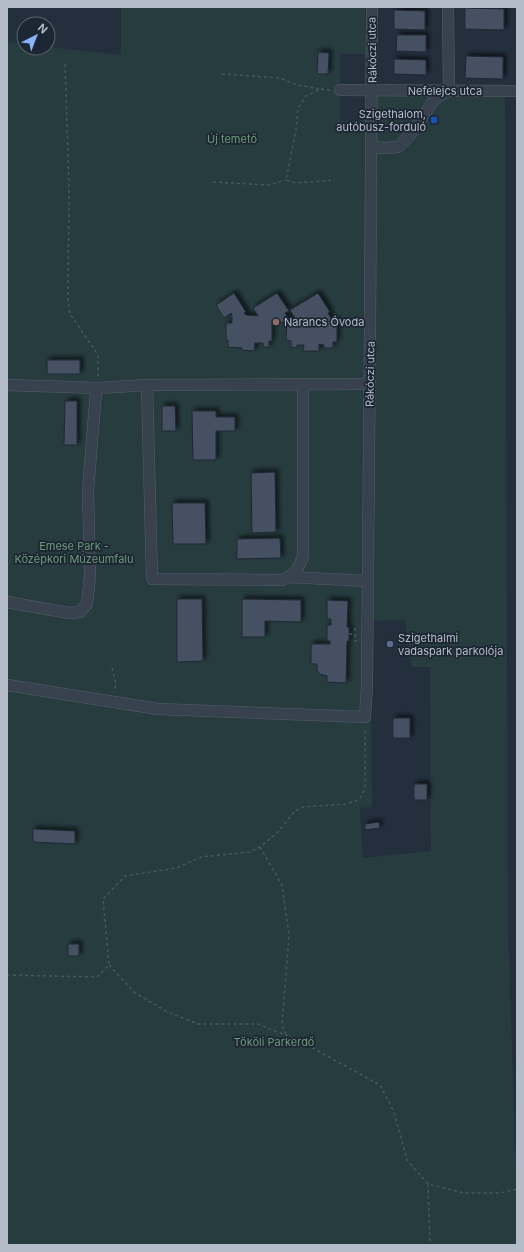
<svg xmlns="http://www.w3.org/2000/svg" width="524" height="1252" viewBox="0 0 524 1252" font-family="Inter,sans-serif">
	<defs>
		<filter id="shadow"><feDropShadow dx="3" dy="-3" stdDeviation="2" flood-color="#0009"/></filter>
	</defs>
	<rect width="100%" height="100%" fill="#242f3e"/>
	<path fill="#263c3f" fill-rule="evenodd" d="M 121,7 L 365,7 L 366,54 L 340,54 L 340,121 L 366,120 L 366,96 L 505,95 L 508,922 L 516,1171 L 516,1245 L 7,1245 L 7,42 L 24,44 L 24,48 L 48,48 L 48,47 L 121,55 ZM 405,620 L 412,667 L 430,667 L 431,851 L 363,858 L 360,808 L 372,807 L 370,621 Z"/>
	<path fill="#455162" stroke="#1f2835" filter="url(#shadow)" d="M 465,8 L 504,9 L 504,30 L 465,29 Z
		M 394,10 L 425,11 L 425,30 L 394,29 Z
		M 397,35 L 426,35 L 426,52 L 396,51 Z
		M 318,52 L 329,53 L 328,74 L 317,74 Z
		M 466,56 L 503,57 L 503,79 L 465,78 Z
		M 394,59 L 426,60 L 426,75 L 394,74 Z
		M 234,293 L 246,312 L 244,313 L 246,315 L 258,316 L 253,308 L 277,293 L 289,311 L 285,313 L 288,318 L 295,318 L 290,310 L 318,293 L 330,312 L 328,313 L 332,320 L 337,320 L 337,342 L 333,342 L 333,348 L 324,348 L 324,345 L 319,344 L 319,351 L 303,351 L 304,345 L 297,345 L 297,348 L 291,347 L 291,341 L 286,340 L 287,323 L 272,322 L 272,341 L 269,341 L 269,347 L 263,347 L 263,343 L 255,343 L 254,351 L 241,350 L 242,348 L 228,347 L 228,340 L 226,340 L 226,323 L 232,323 L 232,316 L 231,313 L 224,318 L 216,305 Z
		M 47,360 L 80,360 L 80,374 L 47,374 Z
		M 65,401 L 77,401 L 77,445 L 64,445 Z
		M 162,406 L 175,406 L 176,431 L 162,431 Z
		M 192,411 L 216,411 L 216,417 L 235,417 L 235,431 L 216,431 L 216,460 L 193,460 Z
		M 275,472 L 276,532 L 252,533 L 251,473 Z
		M 172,503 L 205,503 L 206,544 L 173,544 Z
		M 280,538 L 281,558 L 237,559 L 237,539 Z
		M 177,599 L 202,599 L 203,661 L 177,662 Z
		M 242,599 L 301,600 L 301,622 L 265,621 L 265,637 L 242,637 Z
		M 327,600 L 348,601 L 347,627 L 349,627 L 349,641 L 347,641 L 346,683 L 327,682 L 327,676 L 319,674 L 317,670 L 317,664 L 311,664 L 311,644 L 330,644 L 330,641 L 327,641 L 327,625 L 331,625 L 331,619 L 327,619 Z
		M 393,718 L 410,718 L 410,738 L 393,738 Z
		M 414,784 L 427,784 L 427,800 L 414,800 Z
		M 379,822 L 380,828 L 365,830 L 365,824 Z
		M 33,829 L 75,831 L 75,844 L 33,842 Z
		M 68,944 L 79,944 L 79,956 L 68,956 Z"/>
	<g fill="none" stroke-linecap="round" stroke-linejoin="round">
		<g stroke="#565f6c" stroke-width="12">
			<path id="minor" d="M 448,7 L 449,91
				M 340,90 L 517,91
				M 372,147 L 386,148 L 398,147 L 410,135 L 435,99 L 448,91
				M 7,385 L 99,388 L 147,385 L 362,384 L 370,382
				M 147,385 L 152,579 L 282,580 C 296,574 298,570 303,556 L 303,384
				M 288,577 L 367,581
				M 7,602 L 69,613 L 80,612 L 87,604 L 90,576 L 88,490 L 96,392
				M 7,685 L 158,709 L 365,717 L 367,686 C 368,460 372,233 372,7"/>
		</g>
		<path stroke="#44595c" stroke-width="1.5" stroke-dasharray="3 3" stroke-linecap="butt" d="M 65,64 L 69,186 L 68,301 L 70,314 L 98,355 L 98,378
			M 222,74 L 280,78 L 297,85 L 320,89
			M 330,90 L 320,89 L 306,96 L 298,108 L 296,130 L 286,180 L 296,183 L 335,180
			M 213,182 L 269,185 L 286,180
			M 349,634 L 355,634
			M 357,641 L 355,641 L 355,627 L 357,627
			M 112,668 L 116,684 L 114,692
			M 260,847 L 282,885 L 289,935 L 282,1024 L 286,1035
			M 109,965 L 135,993 L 166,1011 L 198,1024 L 258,1024 L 298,1040 L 380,1085 L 394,1112 L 407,1160 L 428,1184 L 464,1193 L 500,1193 L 517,1189
			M 7,975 L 97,977 L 109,965 L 103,899 L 125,876 L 176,868 L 201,857 L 249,852 L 260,847 L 278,832 L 294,812 L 303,807 L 346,804 L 356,801 L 362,796 L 365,788 L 365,727
			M 428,1184 L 430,1245"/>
		<use href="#minor" stroke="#38414e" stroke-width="11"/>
	</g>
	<rect fill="#1a4fb4" stroke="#1d2633" stroke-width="1.5" x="430" y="116" width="8" height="8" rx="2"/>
	<circle fill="#8d6e63" stroke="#1d2633" stroke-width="1.5" cx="276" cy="322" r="4"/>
	<circle fill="#5c6f8a" stroke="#1d2633" stroke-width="1.5" cx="390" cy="644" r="4"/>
	<g text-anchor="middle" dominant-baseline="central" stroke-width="3.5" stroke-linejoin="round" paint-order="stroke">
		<g font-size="11" fill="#b4bcc9" stroke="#1d2633">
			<text transform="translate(372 50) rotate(-91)">Rákóczi utca</text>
			<text x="445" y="91">Nefelejcs utca</text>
			<text transform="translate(370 374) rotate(-89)">Rákóczi utca</text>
		</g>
		<g font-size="11" fill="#b4bcc9" stroke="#1d2633" text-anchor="start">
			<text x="426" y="114" text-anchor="end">Szigethalom,<tspan x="426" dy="13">autóbusz-forduló</tspan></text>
			<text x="284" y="322">Narancs Óvoda</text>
			<text x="398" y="638">Szigethalmi<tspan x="398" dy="13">vadaspark parkolója</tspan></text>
		</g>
		<g font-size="11" fill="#6b9a76" stroke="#1d2633">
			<text x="232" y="139">Új temető</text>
			<text x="74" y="546">Emese Park -<tspan x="74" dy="13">Középkori Múzeumfalu</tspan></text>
			<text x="274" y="1042">Tököli Parkerdő</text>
		</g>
	</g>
	<rect width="524" height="1252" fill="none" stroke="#b4bcc9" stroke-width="16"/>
	<g transform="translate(36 36) rotate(42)"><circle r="19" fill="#1d2633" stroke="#59626f"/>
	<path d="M0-3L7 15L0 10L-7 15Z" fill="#8ab4f8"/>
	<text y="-6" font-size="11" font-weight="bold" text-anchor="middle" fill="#b4bcc9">N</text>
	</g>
</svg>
